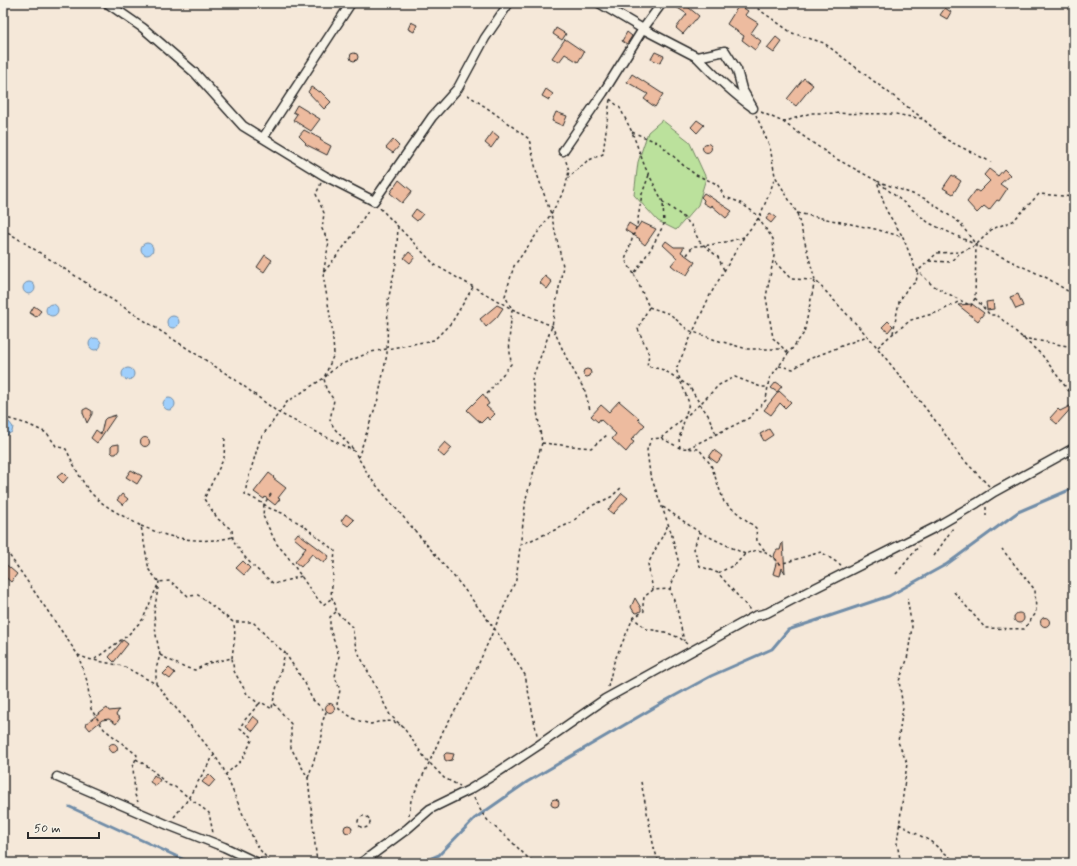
<svg xmlns="http://www.w3.org/2000/svg" width="1077" height="866" viewBox="0 0 1077 866" font-family="Mynerve,sans-serif">
	<rect width="100%" height="100%" fill="#f5e8d9"/>
	<filter id="ink" filterUnits="userSpaceOnUse"><feTurbulence type="fractalNoise" baseFrequency=".025" numOctaves="2"/><feDisplacementMap in="SourceGraphic" scale="8" xChannelSelector="R" yChannelSelector="G"/><feConvolveMatrix kernelMatrix="1 2 1 2 8 2 1 2 1" color-interpolation-filters="sRGB"/></filter>
	<g filter="url(#ink)">
		<path fill="#bbe19c" stroke="#738664" d="M 662,120 L 689,141 L 706,178 L 698,205 L 676,230 L 658,221 L 634,195 L 638,162 L 648,132 Z"/>
		<path fill="#9fcffc" stroke="#718da8" d="M141 249a6 6 0 1 1 12 0a6 6 0 1 1-12 0Z
			M23 288a6 6 0 1 1 12 0a6 6 0 1 1-12 0Z
			M46 310a6 6 0 1 1 12 0a6 6 0 1 1-12 0Z
			M167 322a6 6 0 1 1 12 0a6 6 0 1 1-12 0Z
			M89 344a6 6 0 1 1 12 0a6 6 0 1 1-12 0Z
			M122 374a6 6 0 1 1 12 0a6 6 0 1 1-12 0Z
			M163 404a6 6 0 1 1 12 0a6 6 0 1 1-12 0Z
			M 9,422 L 13,427 L 12,432 L 7,435 L 3,433 L 3,424 L 4,423 Z"/>
		<g fill="none" stroke-linecap="round" stroke-linejoin="round">
			<path stroke="#718da8" stroke-width="3" d="M 70,807 L 191,863
				M 420,863 L 439,855 L 474,819 L 527,782 L 667,700 L 711,676 L 772,649 L 788,630 L 889,596 L 947,564 L 1018,512 L 1074,488"/>
		</g>
		<path fill="#edbb9f" stroke="#2b2b2b" d="M 670,3 L 683,3 L 699,16 L 696,20 L 695,20 L 683,34 L 676,28 L 687,14 Z
			M 739,5 L 748,11 L 745,15 L 758,23 L 751,33 L 761,41 L 755,50 L 742,40 L 744,36 L 727,24 Z
			M 945,8 L 951,12 L 947,19 L 940,15 Z
			M 411,22 L 417,25 L 414,32 L 408,29 Z
			M 556,28 L 566,34 L 562,40 L 553,34 Z
			M 627,32 L 632,36 L 627,44 L 622,41 Z
			M 776,37 L 782,42 L 774,53 L 767,48 Z
			M 565,39 L 584,52 L 578,62 L 565,54 L 559,62 L 552,58 Z
			M 655,52 L 664,56 L 660,63 L 651,59 Z
			M350 57a4 4 0 1 1 8 0a4 4 0 1 1-8 0Z
			M 632,74 L 663,94 L 655,107 L 644,99 L 648,94 L 627,82 Z
			M 804,78 L 813,85 L 796,106 L 787,99 Z
			M 311,87 L 320,92 L 320,91 L 331,102 L 324,109 L 308,92 Z
			M 546,89 L 553,94 L 549,100 L 542,96 Z
			M 297,105 L 320,119 L 311,131 L 293,120 L 297,114 L 293,112 Z
			M 556,112 L 567,116 L 563,126 L 552,121 Z
			M 697,120 L 704,125 L 697,133 L 691,127 Z
			M 304,130 L 321,139 L 320,140 L 331,146 L 327,155 L 305,144 L 306,143 L 299,136 Z
			M 493,132 L 499,137 L 491,148 L 485,143 Z
			M 393,140 L 399,146 L 393,153 L 386,148 Z
			M702.5 148a4.5 4.5 0 1 1 9 0a4.5 4.5 0 1 1-9 0Z
			M 989,169 L 998,176 L 1004,169 L 1010,175 L 1000,184 L 1007,189 L 999,201 L 997,200 L 989,210 L 984,206 L 977,213 L 967,202 L 976,190 L 979,192 L 990,181 L 984,175 Z
			M 952,175 L 961,181 L 953,194 L 943,188 Z
			M 399,180 L 412,191 L 402,203 L 390,193 Z
			M 704,193 L 732,211 L 726,218 L 711,205 L 710,207 L 703,203 L 704,200 L 701,197 Z
			M 416,209 L 423,214 L 417,221 L 411,216 Z
			M 770,213 L 776,217 L 771,223 L 766,219 Z
			M 641,222 L 656,229 L 645,245 L 639,240 L 640,239 L 625,230 L 629,223 L 637,228 Z
			M 666,241 L 674,247 L 684,247 L 681,252 L 695,262 L 687,275 L 678,270 L 677,270 L 671,265 L 677,258 L 663,245 Z
			M 409,252 L 415,257 L 410,263 L 404,258 Z
			M 265,255 L 272,260 L 264,272 L 257,267 Z
			M 545,276 L 552,282 L 547,289 L 540,283 Z
			M 1018,294 L 1023,306 L 1016,309 L 1010,297 Z
			M 993,301 L 994,309 L 987,310 L 986,302 Z
			M 972,304 L 984,313 L 978,321 L 958,305 Z
			M 497,305 L 503,308 L 497,317 L 486,327 L 480,319 Z
			M 34,306 L 41,311 L 36,317 L 30,313 Z
			M 888,321 L 893,326 L 888,332 L 882,327 Z
			M583 373a4 4 0 1 1 8 0a4 4 0 1 1-8 0Z
			M 776,382 L 782,386 L 777,392 L 771,388 Z
			M 779,391 L 791,402 L 785,408 L 780,403 L 771,415 L 764,410 Z
			M 483,394 L 489,404 L 486,406 L 495,414 L 489,420 L 487,417 L 481,423 L 467,410 Z
			M 619,401 L 639,418 L 638,419 L 645,425 L 631,440 L 634,442 L 626,452 L 612,439 L 616,434 L 600,419 L 598,422 L 591,416 L 601,405 L 609,412 Z
			M 1074,404 L 1074,405 L 1057,424 L 1050,418 L 1058,409 L 1060,411 Z
			M 87,408 L 92,411 L 92,414 L 87,423 L 83,413 L 83,410 Z
			M 116,415 L 97,443 L 91,438 L 96,430 L 101,434 L 104,420 L 106,418 Z
			M 769,429 L 773,435 L 764,441 L 760,434 Z
			M140.5 442a4.5 4.5 0 1 1 9 0a4.5 4.5 0 1 1-9 0Z
			M 445,442 L 452,448 L 444,457 L 437,451 Z
			M 119,444 L 119,450 L 116,454 L 113,454 L 111,452 L 111,447 L 113,445 Z
			M 714,450 L 722,456 L 717,463 L 709,457 Z
			M 131,470 L 142,476 L 137,484 L 126,477 Z
			M 63,472 L 68,477 L 63,483 L 57,477 Z
			M 269,473 L 274,477 L 273,478 L 286,488 L 278,498 L 280,499 L 275,505 L 265,497 L 264,499 L 254,492 Z
			M 622,493 L 628,498 L 613,514 L 608,510 Z
			M 122,494 L 128,499 L 123,505 L 117,500 Z
			M 346,514 L 354,520 L 348,526 L 341,521 Z
			M 298,533 L 329,556 L 324,563 L 312,554 L 301,567 L 295,562 L 306,548 L 294,538 Z
			M 782,543 L 783,543 L 785,573 L 782,568 L 780,576 L 773,574 L 777,560 L 774,557 L 775,553 L 777,550 L 780,550 Z
			M 243,561 L 250,568 L 244,575 L 236,568 Z
			M 3,562 L 17,574 L 11,582 L 3,575 Z
			M 635,598 L 641,608 L 641,611 L 637,613 L 634,612 L 631,607 Z
			M1014 618a5 5 0 1 1 10 0a5 5 0 1 1-10 0Z
			M1040.5 622a4.5 4.5 0 1 1 9 0a4.5 4.5 0 1 1-9 0Z
			M 123,640 L 128,644 L 114,662 L 109,657 Z
			M 169,668 L 175,673 L 170,679 L 163,674 Z
			M325.5 708a4.5 4.5 0 1 1 9 0a4.5 4.5 0 1 1-9 0Z
			M 107,708 L 109,711 L 119,710 L 116,715 L 120,718 L 116,724 L 109,719 L 102,720 L 90,730 L 85,724 Z
			M 253,716 L 260,722 L 253,731 L 246,726 Z
			M108.5 748a4.5 4.5 0 1 1 9 0a4.5 4.5 0 1 1-9 0Z
			M 446,753 L 448,753 L 454,754 L 452,760 L 447,761 L 445,760 L 444,755 Z
			M 209,774 L 215,780 L 209,787 L 202,782 Z
			M 154,775 L 160,780 L 156,786 L 150,782 Z
			M551 803a4 4 0 1 1 8 0a4 4 0 1 1-8 0Z
			M344 829a4 4 0 1 1 8 0a4 4 0 1 1-8 0Z"/>
		<g fill="none" stroke-linecap="round" stroke-linejoin="round">
			<g stroke="#2b2b2b" stroke-width="11">
				<path id="minor" d="M 107,3 L 143,28 L 195,73 L 243,126 L 325,176 L 374,201 L 432,117 L 458,88 L 485,38 L 509,3
					M 599,3 L 643,29 L 697,57 L 725,51 L 737,70 L 742,89 L 753,108
					M 697,57 C 714,75 731,92 751,106
					M 263,138 L 351,3
					M 563,151 L 603,93 L 643,29 L 662,3
					M 57,777 L 168,825 L 224,847 L 258,863
					M 361,863 L 407,829 L 430,809 L 469,790 L 492,776 L 539,745 L 605,699 L 755,616 L 767,613 L 809,591 L 934,528 L 977,503 L 994,492 L 1074,448"/>
			</g>
			<path stroke="#2b2b2b" stroke-width="1.5" stroke-dasharray="3 3" stroke-linecap="butt" d="M 747,3 L 754,6 L 792,33 L 824,43 L 922,118
				M 610,99 L 620,108 L 632,132 L 645,167 L 663,202 L 664,224 L 652,247 L 634,274 L 649,307 L 638,329 L 649,354 L 647,366 L 664,370 L 689,386 L 700,404 L 708,415 L 716,434
				M 761,112 L 783,122 L 833,157 L 877,181 L 929,223 L 1047,278 L 1074,295
				M 756,115 L 770,147 L 775,176 L 797,213 L 815,280 L 872,341 L 938,424 L 960,456 L 989,486
				M 783,122 L 811,113 L 895,114 L 923,119 L 947,140 L 991,162
				M 632,132 L 659,143 L 684,166 L 696,175 L 717,184 L 725,197 L 739,202 L 759,216
				M 567,179 L 587,161 L 603,154 L 610,99
				M 321,183 L 316,194 L 324,213 L 322,229 L 329,242 L 323,274 L 332,327 L 334,354 L 324,378 L 287,402 L 260,439 L 247,483 L 245,494 L 264,504 L 263,516 L 276,543 L 288,557 L 312,592 L 323,605 L 332,598
				M 663,202 L 681,215 L 692,226 L 699,241 L 718,257 L 724,270
				M 380,208 L 435,265 L 512,309 L 552,326 L 566,357 L 585,391 L 590,410
				M 797,213 L 875,229 L 903,237 L 915,268 L 932,285 L 971,306 L 975,298 L 976,245 L 960,223 L 926,199 L 877,181 L 886,210 L 903,237
				M 758,218 L 773,239 L 774,256 L 766,297 L 773,338 L 789,354
				M 3,229 L 233,378 L 279,413 L 354,451 L 371,479 L 461,585 L 497,632 L 525,675 L 537,735
				M 687,255 L 693,246 C 711,246 727,242 744,237
				M 929,261 L 950,262 L 961,252
				M 324,272 L 350,239 L 369,209
				M 634,274 L 625,260 L 637,225 L 642,194 L 649,175
				M 975,298 L 990,315 L 997,315 L 1042,355 L 1074,398
				M 649,307 L 670,314 L 688,330 L 716,340 L 747,349 L 783,349
				M 893,333 L 899,302 L 908,287 L 916,282 L 918,271 L 937,253 L 961,252 L 976,245 L 992,229 L 1013,221 L 1039,194 L 1074,197
				M 1022,338 L 1074,347
				M 878,347 L 890,336 L 911,320 L 939,312 L 960,301
				M 779,366 L 793,369 L 809,359 L 867,336
				M 487,394 L 511,364 L 509,341 L 512,309 L 505,296 L 514,266 L 551,214 L 565,189 L 569,171 L 565,158
				M 3,417 L 27,424 L 47,433 L 56,446 L 66,449 C 73,463 81,481 91,493 C 105,508 124,516 141,526 L 149,570 L 159,582 L 170,581 L 188,596 L 198,595 L 233,622 L 253,622 L 269,639 L 285,653 L 273,702 L 291,724 L 291,748 L 308,778 L 317,863
				M 225,438 L 224,458 L 204,499 L 218,519 L 232,530 L 233,540 L 244,556 L 253,566 L 274,584 L 302,576
				M 661,438 L 700,404 L 719,385 L 735,377 L 761,387 L 768,387
				M 542,443 L 591,448 L 607,435
				M 680,448 L 679,439 L 689,403 L 676,369 L 710,295 L 744,237 L 760,216 L 771,189 L 775,177
				M 688,448 L 749,418 L 766,400 L 769,379 L 804,333 L 815,280 L 791,279 L 773,260
				M 353,449 L 334,428 L 330,420 L 334,400 L 326,389 L 324,378 L 337,366 L 371,352 L 434,340 L 452,322 L 473,287
				M 358,458 L 378,399 L 387,354 L 388,301 L 396,263 L 398,227
				M 271,494 L 264,504 L 269,508 L 282,513 L 304,526 L 335,551 L 331,596 L 336,606 L 336,612 L 352,627 L 356,648 L 390,715 L 403,727 L 425,758 L 444,778 L 460,786
				M 663,507 L 699,532 L 694,549 L 700,566 L 718,573 L 750,610
				M 986,507 L 986,517
				M 141,526 C 152,530 163,535 174,537 C 192,541 214,542 233,537
				M 699,532 L 745,554
				M 520,545 L 571,523 L 589,507 L 611,497 L 622,487
				M 3,546 L 78,655 L 88,659 L 123,666 L 156,684 L 213,753 L 223,768 L 256,845 L 271,863
				M 934,556 L 953,528
				M 718,573 L 736,564 L 745,554 L 757,550 L 766,552 L 780,564 L 821,552 L 841,565
				M 896,574 L 919,546
				M 670,589 L 679,564 L 671,532 L 650,474 L 647,450 L 651,439 L 661,438 L 680,448 L 699,449 L 711,465 L 724,502 L 756,528 L 757,541 L 766,552
				M 653,590 L 648,564 L 668,525
				M 954,592 L 985,628 L 1024,629 L 1036,613 L 1035,590 L 1002,549
				M 336,612 L 330,617 L 330,629 L 339,656 L 335,677 L 340,690 L 337,704 L 339,709 L 356,720 L 371,724 L 378,722 L 393,721 L 400,725
				M 633,618 L 644,611 L 643,605 L 644,597 L 653,590 L 670,589 L 677,609 L 684,641
				M 285,653 L 305,683 L 312,699 L 326,712 L 322,723 L 322,736 L 308,778
				M 78,655 L 87,681 L 91,709 L 104,729 L 137,755 L 133,767 L 135,795 L 138,802
				M 160,655 L 183,667 L 195,670 L 209,663 L 232,658 L 234,671 L 247,694 L 259,704 L 261,702 L 272,709 L 273,702
				M 232,658 C 233,646 237,633 233,622
				M 95,659 L 128,635 L 143,619 L 159,582 L 154,613 L 156,635 L 160,655 L 156,669 L 156,684
				M 608,687 L 614,662 L 633,618 L 647,629 L 665,632 L 680,638 L 687,644
				M 136,759 L 150,768 L 168,785 L 175,787 L 209,813 L 213,833
				M 225,775 L 242,760 L 252,740 L 251,736 L 240,728 L 244,721 L 259,704
				M 641,782 L 654,848 L 659,863
				M 474,798 L 482,813 L 489,822 L 510,840 L 533,863
				M 409,815 L 411,800 L 429,763 L 443,731 L 466,692 L 516,580 L 526,498 L 542,443 L 532,379 L 552,326 L 563,266 L 551,214 L 537,174 L 529,139 L 490,110 L 465,93
				M358 822a6 6 0 1 1 12 0a6 6 0 1 1-12 0Z
				M 174,817 L 186,802 L 214,755
				M 899,824 L 930,841 L 957,863
				M 901,863 L 897,844 L 907,763 L 898,742 L 903,707 L 899,681 L 907,660 L 912,627 L 907,598"/>
			<use href="#minor" stroke="#f7f3e8" stroke-width="8"/>
		</g>
	</g>
	<rect width="1077" height="866" fill="none" stroke="#f7f3e8" stroke-width="16"/>
	<rect x="8" y="8" width="1061" height="850" fill="none" stroke="#2b2b2b" stroke-width="1.5" filter="url(#ink)"/>
	<path d="M28 832v6h71v-6" fill="none" stroke="#2b2b2b" stroke-width="2"/>
	<text x="34" y="832" font-size="12" fill="#2b2b2b" stroke="#f7f3e8" stroke-width="3" paint-order="stroke">50 m</text>
</svg>
